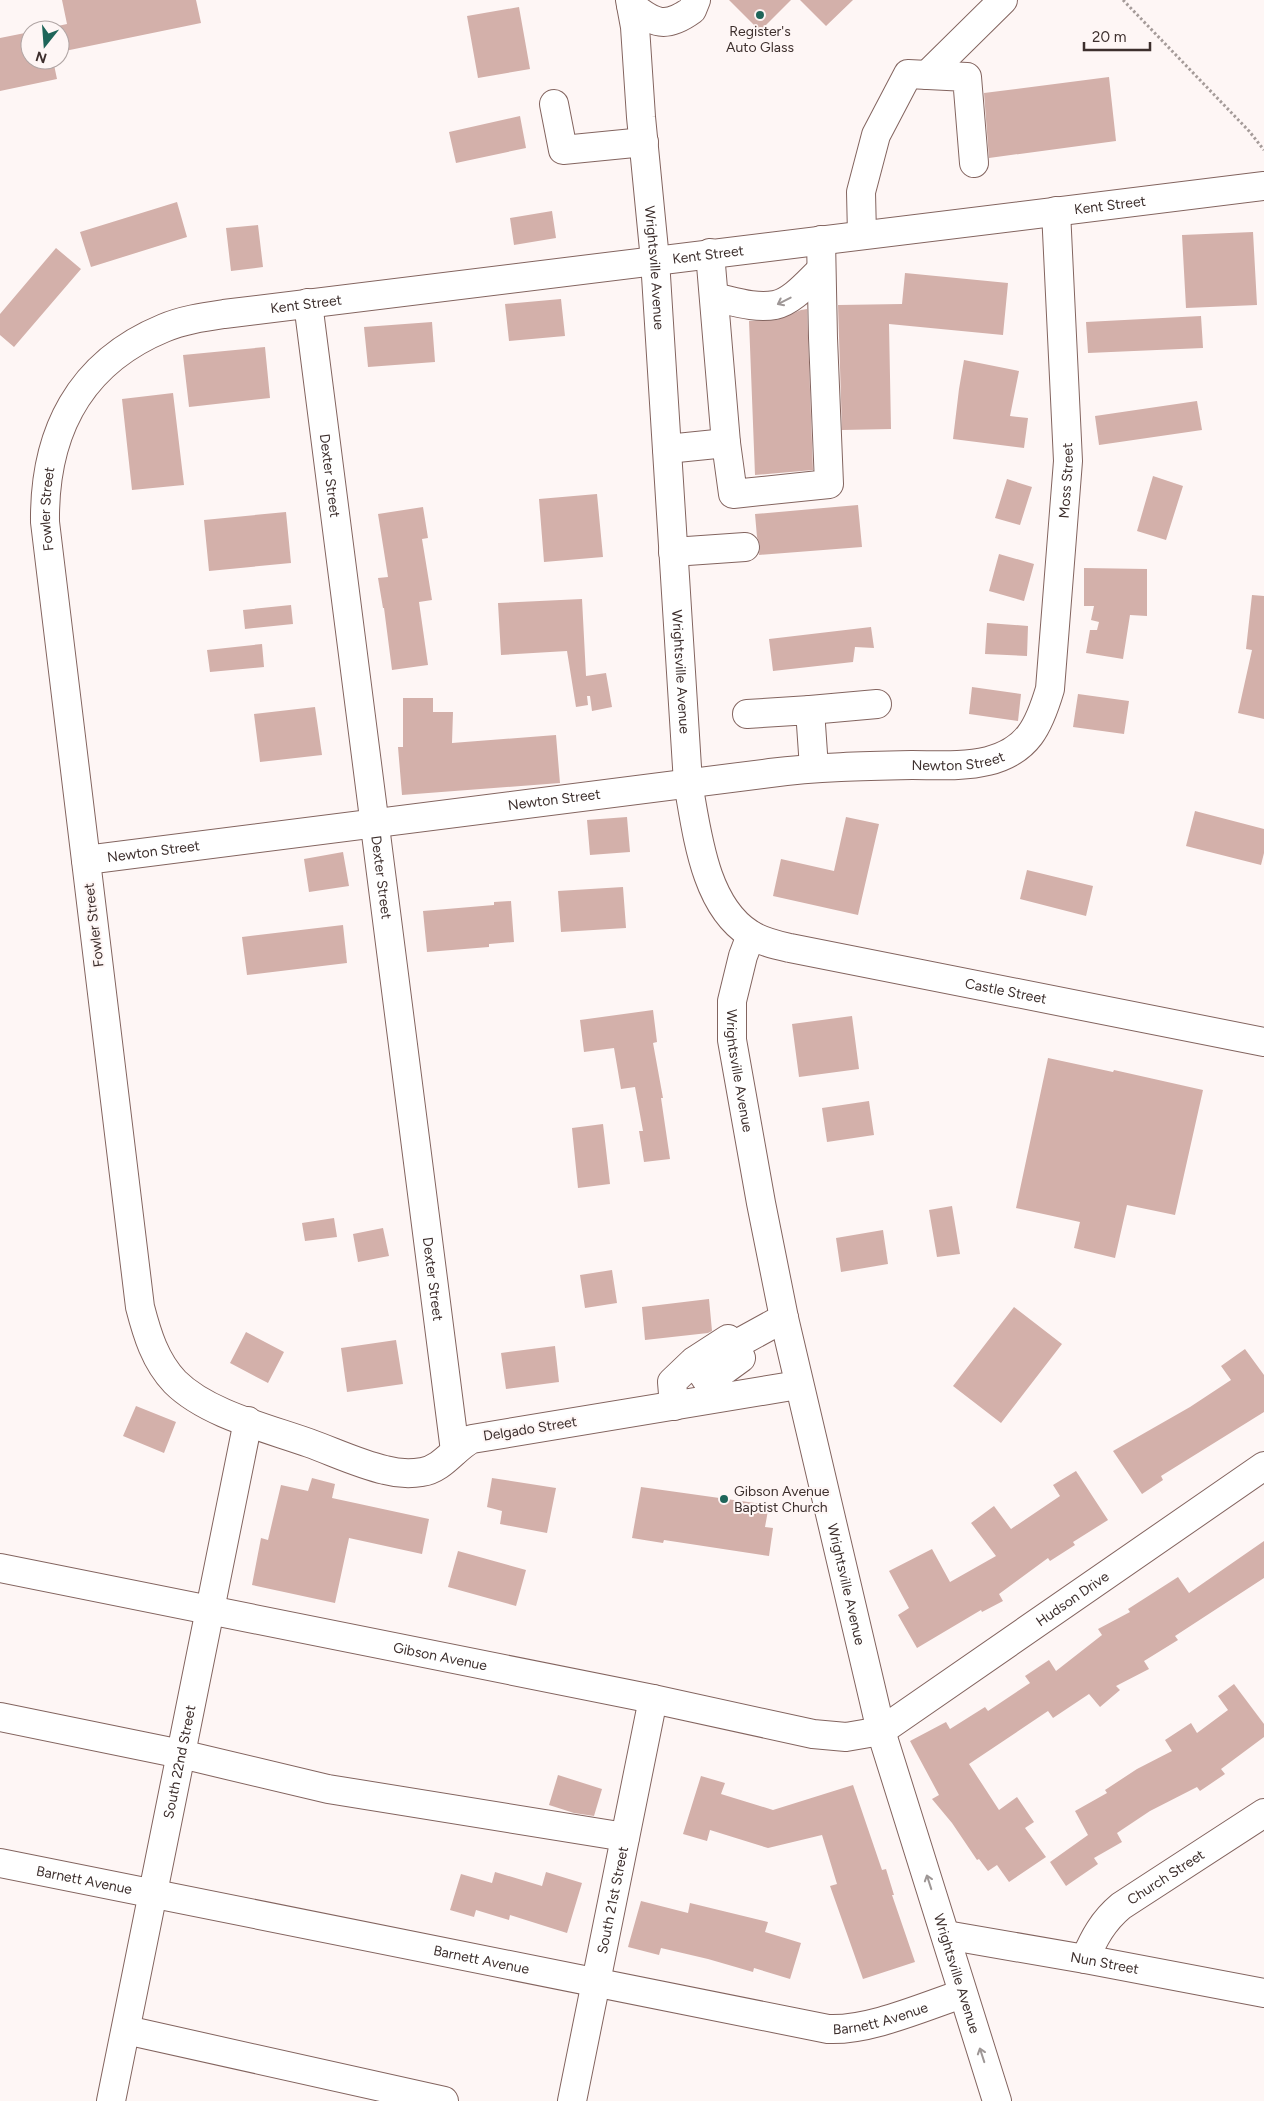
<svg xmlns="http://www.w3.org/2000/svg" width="1264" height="2101" viewBox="0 0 1264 2101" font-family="Figtree,sans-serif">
	<rect width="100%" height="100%" fill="#fef6f5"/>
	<path fill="#d3b0aa" d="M 62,0 L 196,0 L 201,23 L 60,52 L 60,30 L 39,30 L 67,24 Z
		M 729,0 L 791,0 L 760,31 Z
		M 800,0 L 853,0 L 826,26 Z
		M 519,7 L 530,69 L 478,78 L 467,16 Z
		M 30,32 L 30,60 L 53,60 L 57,79 L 0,91 L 0,38 Z
		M 1109,77 L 1116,141 L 989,158 L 984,93 Z
		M 520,116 L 526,148 L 456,163 L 449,132 Z
		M 177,202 L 187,237 L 91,267 L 80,232 Z
		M 552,211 L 556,238 L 514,245 L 510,218 Z
		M 258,225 L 263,267 L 231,271 L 226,228 Z
		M 1253,232 L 1257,305 L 1186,308 L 1182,235 Z
		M 56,248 L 81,269 L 14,347 L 0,335 L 0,314 Z
		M 905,273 L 1008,283 L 1003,335 L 889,324 L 891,429 L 842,430 L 838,305 L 902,304 Z
		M 561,299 L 565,336 L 509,341 L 505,304 Z
		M 807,309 L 813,470 L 755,475 L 749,321 L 777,320 L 801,310 Z
		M 1201,316 L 1203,348 L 1088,353 L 1086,322 Z
		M 432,322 L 435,362 L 368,367 L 364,327 Z
		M 265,347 L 270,398 L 189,407 L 183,355 Z
		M 964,360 L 1019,371 L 1010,416 L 1028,418 L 1024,448 L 953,439 L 959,389 Z
		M 173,393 L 184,485 L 132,490 L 122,399 Z
		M 1197,401 L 1202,430 L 1099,445 L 1095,416 Z
		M 1153,476 L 1183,486 L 1166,540 L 1137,531 Z
		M 1007,479 L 1032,487 L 1020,525 L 995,518 Z
		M 597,494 L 603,557 L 544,562 L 539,499 Z
		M 858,505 L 862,547 L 759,555 L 760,545 L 757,537 L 755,514 Z
		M 423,507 L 428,538 L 422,539 L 432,600 L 419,602 L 428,665 L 392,670 L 384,608 L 383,608 L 378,578 L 388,577 L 378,514 Z
		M 286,512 L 291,563 L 209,571 L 204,520 Z
		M 999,554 L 1034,564 L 1024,601 L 989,591 Z
		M 1084,568 L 1147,569 L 1147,616 L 1130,615 L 1123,659 L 1086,653 L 1090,630 L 1097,630 L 1099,622 L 1091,620 L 1094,606 L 1084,606 Z
		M 1252,595 L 1264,596 L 1264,719 L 1238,713 L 1252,650 L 1246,649 Z
		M 582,599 L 586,676 L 606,673 L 612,707 L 592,711 L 590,696 L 587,696 L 588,705 L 576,707 L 567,651 L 501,655 L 498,603 Z
		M 291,605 L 293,624 L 245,629 L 243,610 Z
		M 987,623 L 1028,626 L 1027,656 L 985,654 Z
		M 871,627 L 874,648 L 855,647 L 853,662 L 773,671 L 769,639 Z
		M 262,644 L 264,667 L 210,672 L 207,650 Z
		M 972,687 L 1021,694 L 1018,721 L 969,714 Z
		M 1078,694 L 1129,701 L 1124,734 L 1073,727 Z
		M 403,698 L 433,698 L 433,712 L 453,712 L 452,743 L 556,735 L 560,783 L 402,795 L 398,747 L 403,747 Z
		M 315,707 L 322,755 L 260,762 L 254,714 Z
		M 1195,811 L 1264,829 L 1264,853 L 1261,865 L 1186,846 Z
		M 627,817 L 630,852 L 590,855 L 587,820 Z
		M 846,817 L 879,824 L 858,915 L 773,896 L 781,859 L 834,871 Z
		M 343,852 L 349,886 L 309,892 L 304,859 Z
		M 1027,870 L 1093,886 L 1086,916 L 1020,899 Z
		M 623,887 L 626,928 L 561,932 L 558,891 Z
		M 511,901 L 514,942 L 489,944 L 489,947 L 427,952 L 423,911 L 494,905 L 494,902 Z
		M 343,925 L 347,963 L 247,975 L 242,937 Z
		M 653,1010 L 657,1042 L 653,1043 L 663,1098 L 661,1098 L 670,1159 L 644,1162 L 639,1131 L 643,1131 L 635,1087 L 621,1089 L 614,1048 L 584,1052 L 580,1020 Z
		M 852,1016 L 859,1069 L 799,1077 L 792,1024 Z
		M 1048,1058 L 1113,1072 L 1114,1070 L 1203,1090 L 1175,1215 L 1127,1205 L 1115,1258 L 1074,1248 L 1080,1222 L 1016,1208 Z
		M 869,1101 L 874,1135 L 827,1142 L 822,1108 Z
		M 603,1124 L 610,1184 L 578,1188 L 572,1128 Z
		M 952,1206 L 960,1254 L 937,1257 L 929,1210 Z
		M 334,1218 L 337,1237 L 305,1241 L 302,1223 Z
		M 383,1228 L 389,1256 L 358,1262 L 353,1234 Z
		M 883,1230 L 888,1264 L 841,1272 L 836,1238 Z
		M 612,1270 L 617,1303 L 585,1308 L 580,1275 Z
		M 709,1299 L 712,1331 L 708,1333 L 645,1340 L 642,1307 Z
		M 1014,1307 L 1062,1344 L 1001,1423 L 953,1386 Z
		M 246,1332 L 284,1352 L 268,1383 L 230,1363 Z
		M 396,1340 L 403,1384 L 347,1392 L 341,1348 Z
		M 555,1346 L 559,1382 L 506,1389 L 501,1353 Z
		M 1245,1349 L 1264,1375 L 1264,1412 L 1161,1476 L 1163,1480 L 1142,1494 L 1113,1451 L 1190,1407 L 1231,1380 L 1221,1366 Z
		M 136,1406 L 176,1422 L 164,1453 L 123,1436 Z
		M 1076,1471 L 1108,1520 L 1073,1542 L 1075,1545 L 1050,1561 L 1048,1558 L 999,1594 L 1003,1601 L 982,1612 L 981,1610 L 917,1648 L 898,1615 L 909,1608 L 889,1571 L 932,1549 L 950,1582 L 996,1556 L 971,1523 L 994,1506 L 1011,1529 L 1060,1496 L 1053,1485 Z
		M 312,1478 L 335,1484 L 332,1498 L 429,1519 L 422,1554 L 349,1538 L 335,1603 L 252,1585 L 261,1538 L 268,1540 L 281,1485 L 308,1491 Z
		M 492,1478 L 556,1488 L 547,1533 L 500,1524 L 502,1511 L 487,1507 Z
		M 641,1487 L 769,1505 L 765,1527 L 773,1528 L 769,1556 L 664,1540 L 663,1543 L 632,1538 Z
		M 1264,1541 L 1264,1578 L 1175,1636 L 1178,1640 L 1144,1661 L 1149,1669 L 1116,1686 L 1120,1690 L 1100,1707 L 1089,1694 L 1053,1718 L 1048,1711 L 969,1764 L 999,1810 L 1017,1797 L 1034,1822 L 1025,1828 L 1046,1857 L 1009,1882 L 997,1865 L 988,1871 L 979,1859 L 977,1860 L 952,1823 L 932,1799 L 939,1795 L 910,1741 L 946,1722 L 950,1729 L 985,1707 L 988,1711 L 1030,1683 L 1025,1676 L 1049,1660 L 1056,1671 L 1102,1635 L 1098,1629 L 1130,1612 L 1128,1609 L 1178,1577 L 1189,1593 Z
		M 458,1551 L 526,1570 L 516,1606 L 448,1587 Z
		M 1234,1684 L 1264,1724 L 1264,1737 L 1221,1769 L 1225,1774 L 1200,1791 L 1197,1787 L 1150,1811 L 1117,1833 L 1122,1842 L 1094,1858 L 1098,1864 L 1066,1886 L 1050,1862 L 1088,1835 L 1075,1811 L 1107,1793 L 1105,1790 L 1137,1769 L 1172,1751 L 1165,1740 L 1191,1723 L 1197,1733 L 1228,1710 L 1218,1696 Z
		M 558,1775 L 602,1789 L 594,1816 L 574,1813 L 549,1805 Z
		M 701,1776 L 725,1783 L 721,1794 L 773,1810 L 853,1785 L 882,1870 L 886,1869 L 894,1895 L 892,1895 L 915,1962 L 863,1979 L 830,1886 L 837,1884 L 822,1835 L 768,1848 L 710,1830 L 707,1841 L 683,1834 Z
		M 495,1872 L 542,1886 L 546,1872 L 582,1883 L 567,1933 L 510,1915 L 509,1920 L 476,1910 L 474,1917 L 450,1910 L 461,1874 L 492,1883 Z
		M 641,1901 L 688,1913 L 690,1903 L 768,1922 L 765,1932 L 801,1943 L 790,1979 L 754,1968 L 753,1972 L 708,1959 L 661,1948 L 659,1955 L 628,1947 Z"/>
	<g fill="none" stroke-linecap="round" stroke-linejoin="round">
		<g stroke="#83645f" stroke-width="30">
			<g id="minor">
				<path id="s1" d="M 630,0 L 635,27 L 641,117 L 655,260 L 688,783 C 697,832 704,905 750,934 C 762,942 777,945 790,948 L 1264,1042"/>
				<path d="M 631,5 C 654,24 666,29 692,10 L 696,0"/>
				<path d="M 927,75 L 1003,0"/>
				<path d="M 554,104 L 563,150 L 644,142"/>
				<path d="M 862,235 L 861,192 L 876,135 L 908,74 L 967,77 L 974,163"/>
				<path d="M 710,253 L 726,443 L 733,494 L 829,484 L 823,338 L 821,240"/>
				<path d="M 714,297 C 733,301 755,309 775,305 C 793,301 808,282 821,270"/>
				<path id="s2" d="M 308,303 L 455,1451"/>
				<path d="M 667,449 L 726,443"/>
				<path d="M 673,552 L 745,547"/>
				<path d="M 810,710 L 877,704"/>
				<path d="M 747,714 L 810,710 L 814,768"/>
				<path id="s3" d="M 86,860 C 314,830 542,800 770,773 C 817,767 864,766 912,765 C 936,765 964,767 988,761 C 1028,751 1039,726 1050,689 L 1068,461 L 1056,211"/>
				<path id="s4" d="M 751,935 L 743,956 L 732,1001 L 732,1040 L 761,1203 L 784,1318 L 881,1731 L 997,2101"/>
				<path d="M 733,1346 L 784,1318"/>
				<path id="s5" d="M 798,1385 L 472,1439 C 455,1447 443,1469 422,1472 C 410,1474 396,1473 385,1470 C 359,1464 334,1452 309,1443 C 267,1428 207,1414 175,1382 C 155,1361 147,1334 140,1307 L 45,522 C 44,433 79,363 164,328 C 183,320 204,317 224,314 L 1264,186"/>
				<path d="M 674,1406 L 672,1382 L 694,1361 L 728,1339 L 741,1358 L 708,1382 L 694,1361"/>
				<path id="s6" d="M 0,1568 L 653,1699 L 813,1734 L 846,1737 L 881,1731 L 1264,1466"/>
				<path d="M 0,1717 L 181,1754 L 328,1789 L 625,1837"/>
				<path id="s7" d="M 0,1863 L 828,2029 C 869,2031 923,2007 962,1994"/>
				<path id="s8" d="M 946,1935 L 1085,1959 L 1264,1993"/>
				<path id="s9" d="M 1085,1959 C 1094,1938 1103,1921 1121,1906 L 1264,1813"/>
				<path d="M 126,2030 L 444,2101"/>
				<path id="s10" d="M 111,2101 L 248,1421"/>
				<path id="s11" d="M 572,2101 L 653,1699"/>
			</g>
		</g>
		<path stroke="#a59b99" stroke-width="3" stroke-dasharray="2.5 2.5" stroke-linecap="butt" d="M 1123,0 L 1249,131 L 1264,150"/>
		<use href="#minor" stroke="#fff" stroke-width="28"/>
	</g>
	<defs><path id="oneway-shaft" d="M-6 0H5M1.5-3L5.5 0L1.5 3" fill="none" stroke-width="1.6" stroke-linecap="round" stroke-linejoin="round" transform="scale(1.25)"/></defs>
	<g stroke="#9e9796">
		<use href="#oneway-shaft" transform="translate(784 301) rotate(153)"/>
		<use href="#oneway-shaft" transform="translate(929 1882) rotate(-108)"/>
		<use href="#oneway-shaft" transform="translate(982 2055) rotate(-108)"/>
	</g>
	<g fill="#1e6559" stroke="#fef6f5" stroke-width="2">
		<circle cx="760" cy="15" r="5"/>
		<circle cx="724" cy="1499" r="5"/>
	</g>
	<g text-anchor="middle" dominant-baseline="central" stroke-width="4" stroke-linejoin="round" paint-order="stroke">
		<g font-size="14" fill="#3d2f2d" stroke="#fef6f5">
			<text x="760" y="31">Register's<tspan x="760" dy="16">Auto Glass</tspan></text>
			<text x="734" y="1491" text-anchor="start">Gibson Avenue<tspan x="734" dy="16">Baptist Church</tspan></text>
		</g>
		<g font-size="14" fill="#3d2f2d" stroke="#fef6f5">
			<text stroke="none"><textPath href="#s5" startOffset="2730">Kent Street</textPath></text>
			<text stroke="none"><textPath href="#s5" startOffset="2325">Kent Street</textPath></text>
			<text stroke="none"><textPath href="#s1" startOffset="269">Wrightsville Avenue</textPath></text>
			<text stroke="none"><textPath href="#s5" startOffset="1920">Kent Street</textPath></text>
			<text stroke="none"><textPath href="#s2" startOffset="174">Dexter Street</textPath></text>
			<text stroke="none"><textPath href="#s3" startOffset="1218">Moss Street</textPath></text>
			<text stroke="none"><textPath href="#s5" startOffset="1545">Fowler Street</textPath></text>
			<text stroke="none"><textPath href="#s1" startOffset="674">Wrightsville Avenue</textPath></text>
			<text stroke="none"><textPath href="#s3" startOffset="878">Newton Street</textPath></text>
			<text stroke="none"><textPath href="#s3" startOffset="472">Newton Street</textPath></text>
			<text stroke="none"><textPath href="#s3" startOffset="68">Newton Street</textPath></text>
			<text stroke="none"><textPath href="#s2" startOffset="579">Dexter Street</textPath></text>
			<text transform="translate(94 925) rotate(-97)">Fowler Street</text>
			<text stroke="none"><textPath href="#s1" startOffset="1216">Castle Street</textPath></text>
			<text stroke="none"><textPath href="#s4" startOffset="139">Wrightsville Avenue</textPath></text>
			<text stroke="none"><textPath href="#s2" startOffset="984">Dexter Street</textPath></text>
			<text transform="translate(530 1429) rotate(-9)">Delgado Street</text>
			<text stroke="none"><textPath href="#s4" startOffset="664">Wrightsville Avenue</textPath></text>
			<text stroke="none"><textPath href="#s6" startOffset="1131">Hudson Drive</textPath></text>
			<text stroke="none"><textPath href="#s6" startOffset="449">Gibson Avenue</textPath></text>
			<text stroke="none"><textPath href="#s10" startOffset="346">South 22nd Street</textPath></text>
			<text stroke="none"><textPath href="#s9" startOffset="118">Church Street</textPath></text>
			<text stroke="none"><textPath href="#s7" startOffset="86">Barnett Avenue</textPath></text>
			<text stroke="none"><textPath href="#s11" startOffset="205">South 21st Street</textPath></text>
			<text stroke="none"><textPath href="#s7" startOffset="491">Barnett Avenue</textPath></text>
			<text stroke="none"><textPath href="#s8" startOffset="161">Nun Street</textPath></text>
			<text stroke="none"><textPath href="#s4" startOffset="1069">Wrightsville Avenue</textPath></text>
			<text stroke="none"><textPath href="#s7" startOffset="898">Barnett Avenue</textPath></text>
		</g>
	</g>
	<g transform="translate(45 45) rotate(197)"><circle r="24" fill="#fef6f5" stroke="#b1a6a5"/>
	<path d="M0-4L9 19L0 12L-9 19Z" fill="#1e6559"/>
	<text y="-8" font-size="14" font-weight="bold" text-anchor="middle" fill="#3d2f2d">N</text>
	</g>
	<path d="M1084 42v8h66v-8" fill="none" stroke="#3d2f2d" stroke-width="2.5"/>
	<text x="1092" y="42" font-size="15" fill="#3d2f2d" stroke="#fef6f5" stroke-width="4" paint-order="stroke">20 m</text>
</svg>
